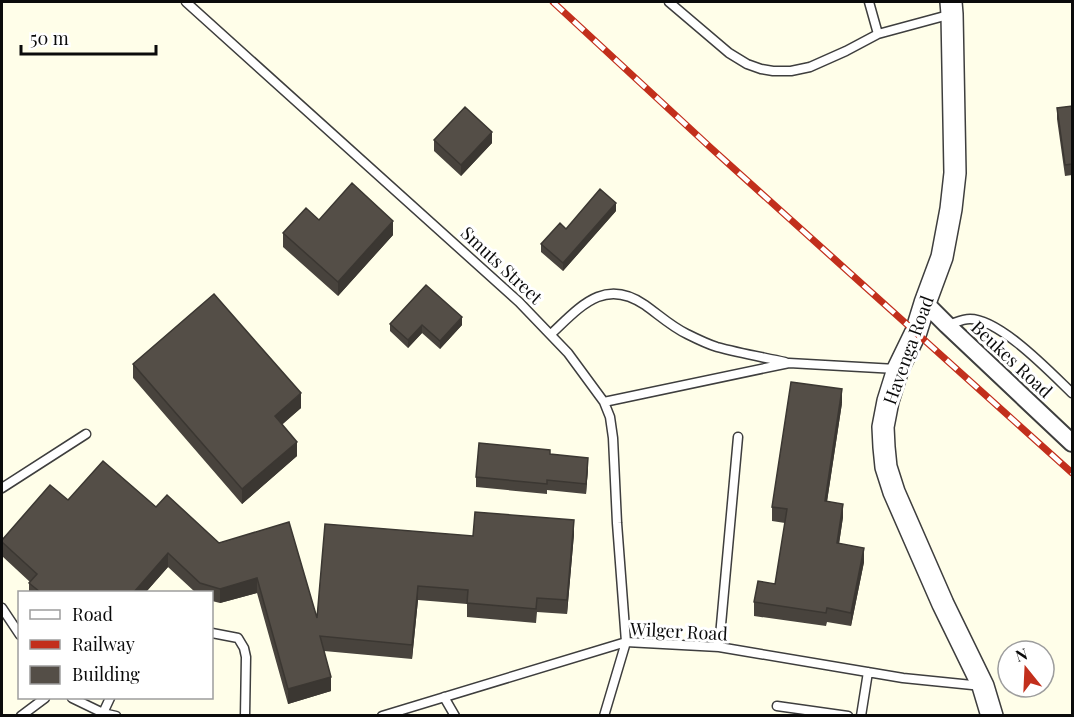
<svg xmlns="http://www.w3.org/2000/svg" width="1074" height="717" viewBox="0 0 1074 717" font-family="'Playfair Display',serif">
	<rect width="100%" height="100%" fill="#fffee9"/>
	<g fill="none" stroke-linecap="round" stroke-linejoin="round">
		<g stroke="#3e3e3e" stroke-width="11">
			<path id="service" d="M 186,2 L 519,302 L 568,353 L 604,402 L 610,417 L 613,438 L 617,523 L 626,642 L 604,716
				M 669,2 L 729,53 L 747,64 L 761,69 L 773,71 L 791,71 L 810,67 L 846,51 L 878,34 L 952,14
				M 869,2 L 878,34
				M 948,325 C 955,323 962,319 970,319 C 1000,319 1051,373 1072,393
				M 551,334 C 580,307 604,277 645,305 C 659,315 672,327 687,334 C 697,339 707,344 717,347 C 739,353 762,357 785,362
				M 604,402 L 789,363 L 896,369
				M 2,488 L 86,434
				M 2,608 L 20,635
				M 212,633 L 238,638 L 244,648 L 246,657 L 245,716
				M 719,647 L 738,437
				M 444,697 L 455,716
				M 72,698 L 103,713 L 116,716
				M 777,706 L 848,716
				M 103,713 L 110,698
				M 21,716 L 45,698
				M 382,716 L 626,642 L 719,647 L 903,678 L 982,686
				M 861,716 L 868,672"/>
		</g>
		<g stroke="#3e3e3e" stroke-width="20">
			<path id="minor" d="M 925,303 L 947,325 L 1072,443"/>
		</g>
		<g stroke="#3e3e3e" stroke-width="24">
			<path id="tertiary" d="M 951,2 L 952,14 L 955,173 L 951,209 L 942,257 L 925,303 L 916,332 L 898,369 L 888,401 L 883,427 L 884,447 L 886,467 L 894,492 L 943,604 L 983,686 L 992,716"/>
		</g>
		<use href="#service" stroke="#fff" stroke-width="8"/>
		<use href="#minor" stroke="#fff" stroke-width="16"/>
		<use href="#tertiary" stroke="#fff" stroke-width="21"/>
		<g stroke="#c22f1c" stroke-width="7">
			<path id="rail" d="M 553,2 L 711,148 L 1072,473"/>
		</g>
		<use href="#rail" stroke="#fff" stroke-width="4.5" stroke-dasharray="14" stroke-linecap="butt"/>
	</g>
	<path fill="#48433d" d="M 1072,106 L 1072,175 L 1065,176 L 1057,119 L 1057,108 Z
		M 434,140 L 492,143 L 461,176 L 434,151 Z
		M 616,211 L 563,271 L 541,252 L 541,244 L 566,229 Z
		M 319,220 L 393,235 L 338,296 L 283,247 L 283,233 Z
		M 390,324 L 462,325 L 440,349 L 422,333 L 408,348 L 390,331 Z
		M 133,364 L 301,408 L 282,424 L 297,456 L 242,504 L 133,378 Z
		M 842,403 L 827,501 L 843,517 L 839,544 L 864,562 L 851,626 L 827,622 L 826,626 L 754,616 L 754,602 L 775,584 L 785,523 L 772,521 L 772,507 Z
		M 550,454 L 588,468 L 586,494 L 547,490 L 547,494 L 476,487 L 476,477 Z
		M 68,500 L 156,507 L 219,543 L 317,618 L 473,536 L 574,534 L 567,614 L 537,612 L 536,623 L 467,617 L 467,604 L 418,600 L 412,659 L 324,651 L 331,691 L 288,704 L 257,593 L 220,603 L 212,601 L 212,592 L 195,592 L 168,567 L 146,592 L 29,592 L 29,583 L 30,582 L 2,556 L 2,540 Z"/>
	<path fill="#3b3732" d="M 492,132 L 492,143 L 461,176 L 461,165 Z
		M 616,203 L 616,211 L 563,271 L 563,263 Z
		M 393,221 L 393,235 L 338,296 L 338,282 Z
		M 462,317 L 462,325 L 440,349 L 440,341 Z
		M 422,325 L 422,333 L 408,348 L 408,340 Z
		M 842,389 L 842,403 L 825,515 L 825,501 Z
		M 301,393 L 301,408 L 275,431 L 275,416 Z
		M 297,442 L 297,456 L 242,504 L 242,489 Z
		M 588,458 L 588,468 L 586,494 L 586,484 Z
		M 843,504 L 843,517 L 837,557 L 837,543 Z
		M 574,520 L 574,534 L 567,614 L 567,600 Z
		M 864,548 L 864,562 L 851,626 L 851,613 Z
		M 168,553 L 168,567 L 146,592 L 134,592 Z
		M 257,578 L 257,593 L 220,603 L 220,589 Z
		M 418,586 L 418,600 L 412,659 L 412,645 Z
		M 331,677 L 331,691 L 288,704 L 288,689 Z"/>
	<path fill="#544e47" stroke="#3b3732" stroke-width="1.5" d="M 1072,106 L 1072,164 L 1065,165 L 1057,108 Z
		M 465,107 L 492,132 L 461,165 L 434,140 Z
		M 352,183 L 393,221 L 338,282 L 283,233 L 306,208 L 319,220 Z
		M 600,189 L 616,203 L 563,263 L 541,244 L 560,223 L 566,229 Z
		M 426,285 L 462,317 L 440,341 L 422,325 L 408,340 L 390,324 Z
		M 214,294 L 301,393 L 275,416 L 297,442 L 242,489 L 133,364 Z
		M 791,382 L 842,389 L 825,501 L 843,504 L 837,543 L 864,548 L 851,613 L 827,608 L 826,613 L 754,602 L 758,581 L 775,584 L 787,509 L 772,507 Z
		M 479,443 L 550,450 L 550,454 L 588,458 L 586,484 L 547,480 L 547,484 L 476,477 Z
		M 103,461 L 156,507 L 167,495 L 219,543 L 289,522 L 317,618 L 325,524 L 473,536 L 475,512 L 574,520 L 567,600 L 537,598 L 536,609 L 467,603 L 468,590 L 418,586 L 412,645 L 320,636 L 331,677 L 288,689 L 257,578 L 220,589 L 200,583 L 168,553 L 134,592 L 40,592 L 29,583 L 37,574 L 2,542 L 2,540 L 50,485 L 68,500 Z"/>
	<g text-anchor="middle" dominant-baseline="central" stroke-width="6" stroke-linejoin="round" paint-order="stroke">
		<g font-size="18" fill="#0b0b0b" stroke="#fff">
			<text transform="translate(502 265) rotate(43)">Smuts Street</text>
			<text transform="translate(908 350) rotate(-70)">Havenga Road</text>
			<text transform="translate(1012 359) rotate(43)">Beukes Road</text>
			<text transform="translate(679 631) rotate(3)">Wilger Road</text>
		</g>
	</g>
	<rect width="1074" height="717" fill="none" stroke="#0b0b0b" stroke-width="6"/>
	<rect x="18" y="591" width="195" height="108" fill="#ffffff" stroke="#9d9d9d" stroke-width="1.5"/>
	<rect x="30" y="610" width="30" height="9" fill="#ffffff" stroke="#9d9d9d" stroke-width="1.5"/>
	<text x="72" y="621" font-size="18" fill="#0b0b0b">Road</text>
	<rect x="30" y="640" width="30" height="9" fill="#c22f1c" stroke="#9d9d9d" stroke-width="1.5"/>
	<text x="72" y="651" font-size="18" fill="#0b0b0b">Railway</text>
	<rect x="30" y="666" width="30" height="18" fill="#544e47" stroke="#9d9d9d" stroke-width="1.5"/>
	<text x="72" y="681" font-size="18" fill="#0b0b0b">Building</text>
	<g transform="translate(1026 669) rotate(342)"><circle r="28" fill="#ffffff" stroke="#9d9d9d" stroke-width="1.5"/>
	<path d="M0-4.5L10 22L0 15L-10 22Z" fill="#c22f1c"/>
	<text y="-9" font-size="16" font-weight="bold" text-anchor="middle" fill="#0b0b0b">N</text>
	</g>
	<path d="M21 45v9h135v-9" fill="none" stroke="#0b0b0b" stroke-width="3"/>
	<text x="30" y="45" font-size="18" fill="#0b0b0b" stroke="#ffffff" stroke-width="4.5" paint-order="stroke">50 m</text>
</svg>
